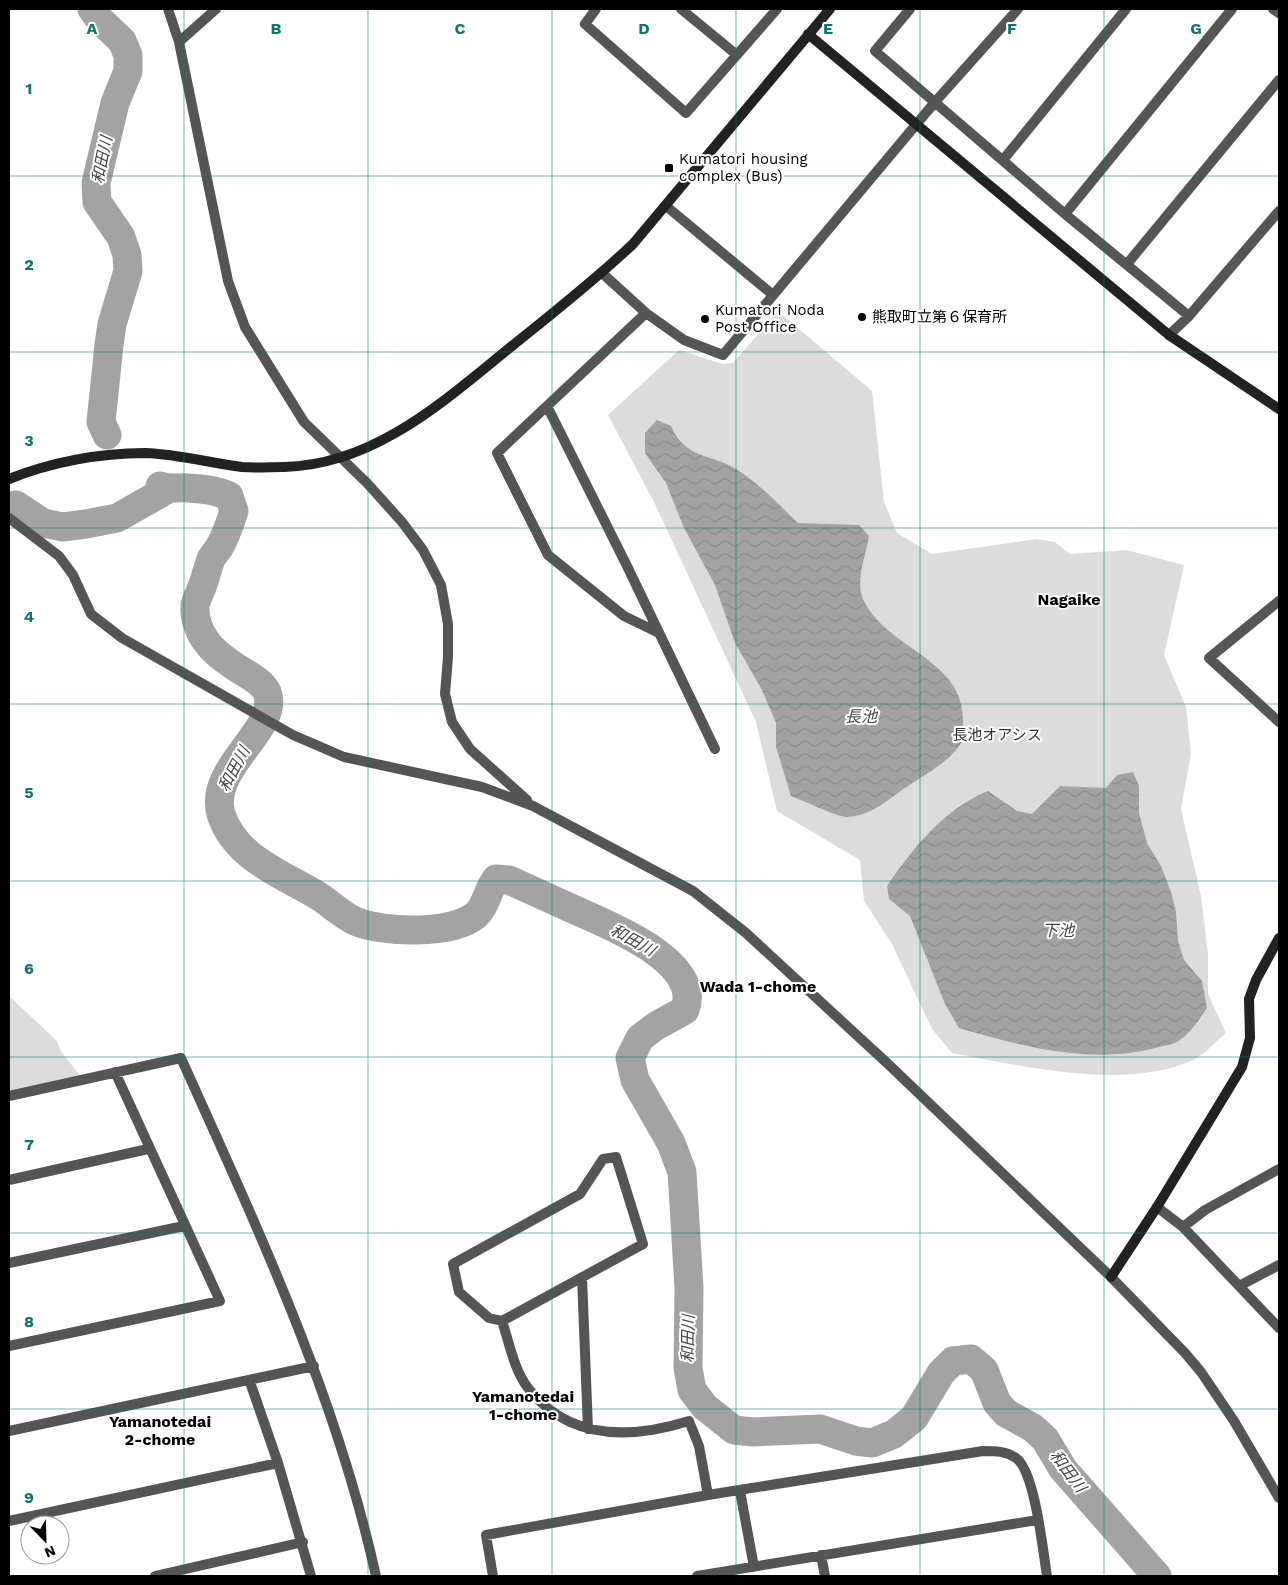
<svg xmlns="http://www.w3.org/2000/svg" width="1288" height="1585" viewBox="0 0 1288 1585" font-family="'Work Sans','Noto Sans JP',sans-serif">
	<defs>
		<pattern id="water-waves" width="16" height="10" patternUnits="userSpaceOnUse" patternTransform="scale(1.25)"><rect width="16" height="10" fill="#a3a3a3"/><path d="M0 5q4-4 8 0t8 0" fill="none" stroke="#8b8b8b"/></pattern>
	</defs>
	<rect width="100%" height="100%" fill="#fff"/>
	<path fill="#dcdcdc" d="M 778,311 L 872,391 L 884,502 L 897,533 L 932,554 L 1037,539 L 1055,542 L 1070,554 L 1126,550 L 1184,565 L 1164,655 L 1186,707 L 1191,754 L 1181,809 L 1201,896 L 1208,954 L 1208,994 L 1226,1033 C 1216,1041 1205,1054 1193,1060 C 1125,1091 1023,1066 952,1053 L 932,1029 L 892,944 L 864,901 L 860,860 L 777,811 L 756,722 L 655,504 L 608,415 L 679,350 L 723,364 L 733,363 Z
		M 9,996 L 56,1040 L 62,1053 L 83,1079 L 9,1096 Z"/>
	<path fill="url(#water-waves)" d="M 657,420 L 671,426 C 686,460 710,453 736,469 C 759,483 779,505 798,523 L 859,525 L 869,536 C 866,555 855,581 863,599 C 887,651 966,658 963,724 C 962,730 963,738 961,743 C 950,762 925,774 908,786 C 890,798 871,816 848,817 C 839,818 802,800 791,796 L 776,747 L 776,723 L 762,690 L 735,643 L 715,585 L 684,528 L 666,483 L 645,453 L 645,433 Z
		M 1133,772 L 1139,786 L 1139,813 L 1147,843 L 1161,866 L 1171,892 L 1176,912 L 1178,941 L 1184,960 L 1202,981 L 1207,1008 C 1199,1020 1190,1034 1177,1042 C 1171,1045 1161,1046 1155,1048 C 1091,1065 1020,1046 959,1028 L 945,1004 L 910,916 L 889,899 L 887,886 C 913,848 944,809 988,791 L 1017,811 L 1032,814 L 1060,786 L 1106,788 L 1117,775 Z"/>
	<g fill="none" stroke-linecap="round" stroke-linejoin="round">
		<path stroke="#a3a3a3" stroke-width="29" d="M 92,9 L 100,20 L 122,41 L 128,55 L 128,71 L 115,103 L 96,183 L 97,202 L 121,237 L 127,255 L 128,271 L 112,324 L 109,345 L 101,422 L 107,435
			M 160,486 C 170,490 178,487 188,488 C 203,489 216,490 229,496 L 234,511 C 230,523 226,536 220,546 C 217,551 213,555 211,559 C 208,567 206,576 203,584 C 201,591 196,599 195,606 C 194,617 199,632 206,641 C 214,653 226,660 237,668 C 247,674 265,683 268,695 C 277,731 208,768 221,814 C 235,859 285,875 320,897 C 332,905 342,915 355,921 C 382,933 452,935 476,915 C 486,906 488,889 496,879 L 509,880 C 531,890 553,900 575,910 C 608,925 703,961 685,1010 L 656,1026 L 640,1038 L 630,1058 L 635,1080 L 671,1143 L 682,1172 L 689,1288 L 688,1368 L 692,1390 L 705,1407 L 734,1430 L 753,1432 L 820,1429 L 856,1441 L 872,1443 L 894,1434 L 914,1418 L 941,1373 L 953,1361 L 971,1359 L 984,1370 L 997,1403 L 1006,1413 L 1033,1428 L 1045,1439 L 1063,1469 L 1157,1576
			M 16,505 L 43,523 L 63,527 L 86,524 L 117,518 L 168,489"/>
		<path stroke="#555" stroke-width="10" d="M 168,9 L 179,42 L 228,281 L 245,327 L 304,422 L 367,483 L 402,522 L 423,550 L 441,585 L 448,624 L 448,657 L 445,694 L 452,722 L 470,749 L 527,800
			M 596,9 L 585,24 L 686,113 L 777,9
			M 681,9 L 737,55
			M 910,9 L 875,51 L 1065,214 L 1189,316
			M 1273,9 L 1279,13
			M 179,42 L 216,9
			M 1003,160 L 1126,9
			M 666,206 L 773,295
			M 1065,214 L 1232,9
			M 1127,264 L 1279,80
			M 602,273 L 646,313 L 684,340 L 723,355 L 935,102 L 1018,9
			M 646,313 L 497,453 L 548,555 L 624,616 L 657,632
			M 1169,335 L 1189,316 L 1279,211
			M 547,406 L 627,566 L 715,749
			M 9,518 L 59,556 L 73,575 L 91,614 L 122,638 L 293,735 L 344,757 L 482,787 L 533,806 L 693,891 L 746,933 L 887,1063 L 1111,1277 L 1185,1353 L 1201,1372 L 1234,1421 L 1279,1498
			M 1279,601 L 1209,658 L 1279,722
			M 9,1096 L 181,1058 C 257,1227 336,1395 376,1576
			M 616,1157 L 643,1244 L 502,1321 L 489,1318 L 459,1292 L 453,1264 L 580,1194 L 603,1159 Z
			M 9,1180 L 148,1149
			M 1157,1207 L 1183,1227 L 1279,1328
			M 1183,1227 L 1205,1210 L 1279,1169
			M 9,1263 L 184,1226
			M 582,1277 L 588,1429
			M 1241,1285 L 1279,1265
			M 502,1321 C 509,1342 514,1370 528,1388 C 569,1441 631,1439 689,1421 L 699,1446 L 708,1495
			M 9,1346 L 220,1301 L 115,1072
			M 250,1382 L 278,1463 L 311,1576
			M 9,1431 L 314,1366
			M 740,1491 L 754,1567
			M 9,1521 L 278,1463
			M 821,1555 L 825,1576
			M 155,1576 L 303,1542
			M 493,1576 L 486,1535 L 708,1495 L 983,1451 C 996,1451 1006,1451 1016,1458 C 1035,1471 1043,1552 1047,1576
			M 697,1576 L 1037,1520"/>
		<path stroke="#222" stroke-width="10" d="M 808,34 L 1169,335 L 1279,409
			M 9,479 C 51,462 100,453 145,453 C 178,454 210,463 242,467 C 256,468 270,467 284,467 C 375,465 445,400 512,346 C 553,313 595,280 633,244 L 830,9
			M 1111,1277 L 1157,1207 L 1242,1067 L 1250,1038 L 1249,999 L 1256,980 L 1279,938"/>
	</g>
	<path fill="none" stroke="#0f766e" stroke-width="1" stroke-opacity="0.55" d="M 184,9 L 184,1576M 368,9 L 368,1576M 552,9 L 552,1576M 736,9 L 736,1576M 920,9 L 920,1576M 1104,9 L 1104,1576M 9,176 L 1279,176M 9,352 L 1279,352M 9,528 L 1279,528M 9,704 L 1279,704M 9,881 L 1279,881M 9,1057 L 1279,1057M 9,1233 L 1279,1233M 9,1409 L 1279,1409"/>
	<g fill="#000" stroke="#fff" stroke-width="2">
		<rect x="664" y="163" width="10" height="10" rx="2.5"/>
		<circle cx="862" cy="317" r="5"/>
		<circle cx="705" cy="319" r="5"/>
	</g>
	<g text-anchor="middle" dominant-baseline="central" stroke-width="4" stroke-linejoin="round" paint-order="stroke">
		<g font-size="15" fill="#000" stroke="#fff" text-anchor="start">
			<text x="679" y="159">Kumatori housing<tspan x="679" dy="17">complex (Bus)</tspan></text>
			<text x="715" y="310">Kumatori Noda<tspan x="715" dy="17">Post Office</tspan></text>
			<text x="872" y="317">熊取町立第６保育所</text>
		</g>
		<g font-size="15" fill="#333" stroke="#fff">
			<text x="997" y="735">長池オアシス</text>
		</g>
		<g font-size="16" font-style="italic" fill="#444" stroke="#fff">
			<text transform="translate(102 160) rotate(-79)">和田川</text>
			<text x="861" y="716">長池</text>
			<text transform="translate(234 769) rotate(-62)">和田川</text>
			<text x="1058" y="930">下池</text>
			<text transform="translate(633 940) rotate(29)">和田川</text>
			<text transform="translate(688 1339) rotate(-89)">和田川</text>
			<text transform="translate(1068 1471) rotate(53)">和田川</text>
		</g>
		<g font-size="16" font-weight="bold" fill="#000" stroke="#fff">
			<text x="1069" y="599">Nagaike</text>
			<text x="758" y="986">Wada 1-chome</text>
			<text x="523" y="1396">Yamanotedai<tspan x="523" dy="18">1-chome</tspan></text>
			<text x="160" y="1421">Yamanotedai<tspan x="160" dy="18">2-chome</tspan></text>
		</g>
	</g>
	<g font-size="16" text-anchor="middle" font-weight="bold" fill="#0f766e" stroke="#fff" stroke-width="4" stroke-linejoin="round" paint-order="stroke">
		<text x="92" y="34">A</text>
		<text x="276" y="34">B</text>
		<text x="460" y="34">C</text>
		<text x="644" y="34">D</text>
		<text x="828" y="34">E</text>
		<text x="1012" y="34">F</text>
		<text x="1196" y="34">G</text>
		<text x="29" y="94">1</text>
		<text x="29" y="270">2</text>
		<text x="29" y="446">3</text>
		<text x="29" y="622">4</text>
		<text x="29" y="798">5</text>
		<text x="29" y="974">6</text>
		<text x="29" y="1150">7</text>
		<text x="29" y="1327">8</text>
		<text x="29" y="1503">9</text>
	</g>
	<rect width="1288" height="1585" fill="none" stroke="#000000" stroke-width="20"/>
	<g transform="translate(45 1540) rotate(157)"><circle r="24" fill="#ffffff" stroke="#999999"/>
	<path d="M0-4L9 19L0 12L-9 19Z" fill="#000000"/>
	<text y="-8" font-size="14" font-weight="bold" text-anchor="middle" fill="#000000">N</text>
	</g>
</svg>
